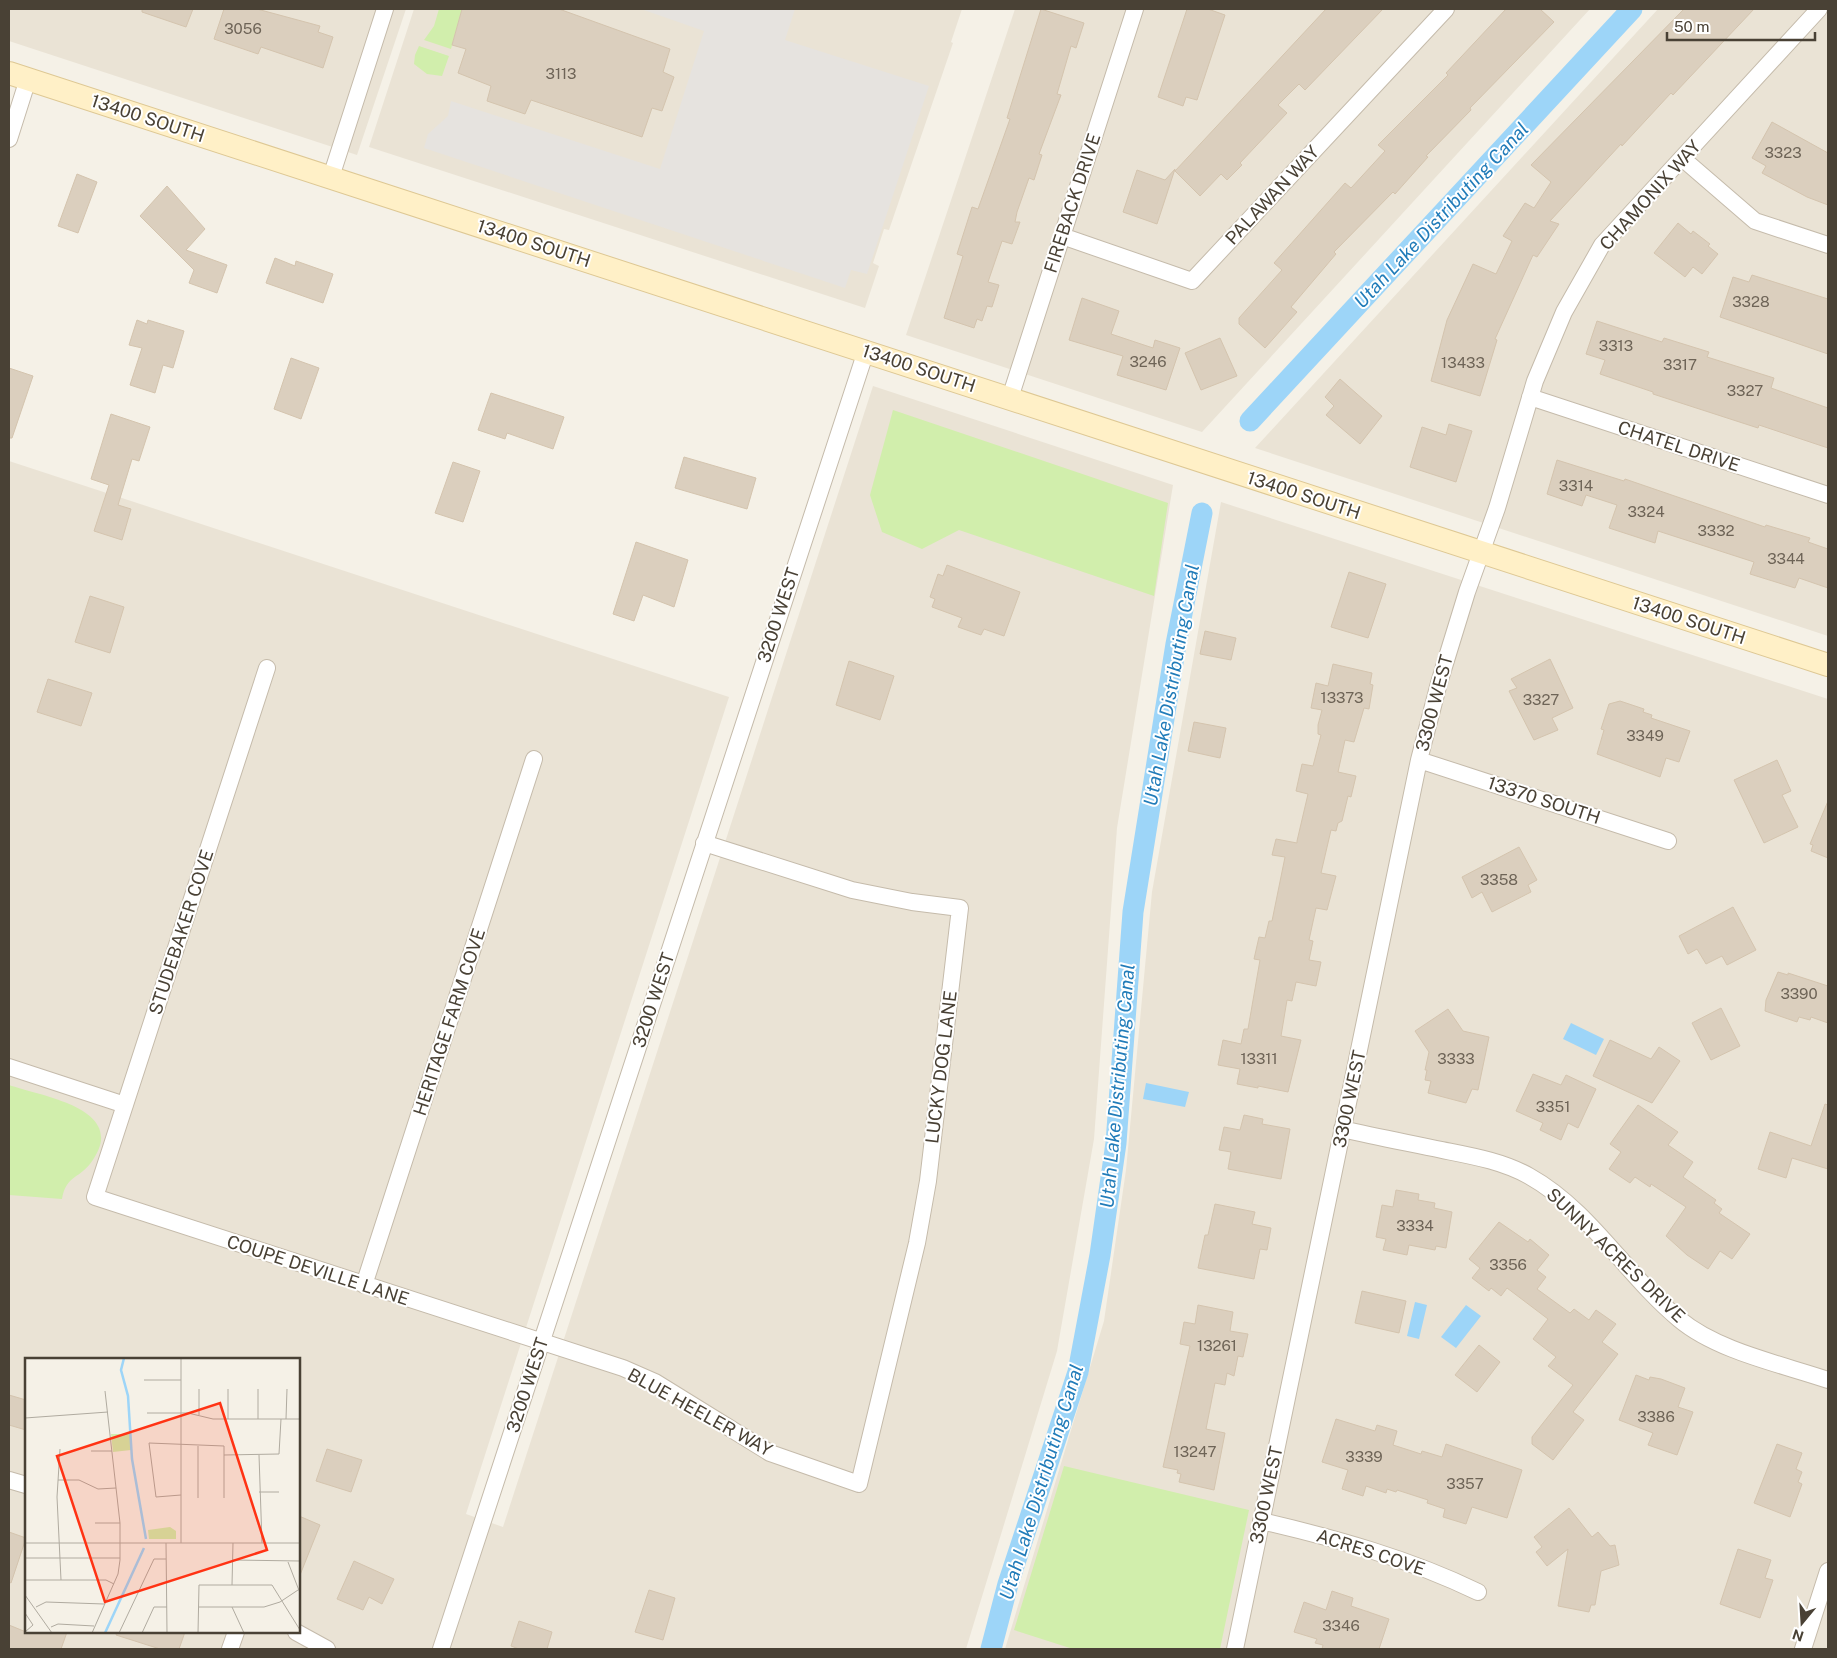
<svg xmlns="http://www.w3.org/2000/svg" width="1837" height="1658" viewBox="0 0 1837 1658" font-family="'Public Sans',sans-serif">
	<rect width="100%" height="100%" fill="#f5f1e7"/>
	<path fill="#eae3d5" fill-rule="evenodd" d="M 9,9 L 406,9 L 357,155 L 9,41 Z
		M 414,9 L 962,9 L 951,42 L 953,43 L 889,230 L 884,229 L 873,263 L 879,266 L 865,308 L 369,147 Z
		M 1015,9 L 1590,9 L 1202,432 L 906,335 Z
		M 1658,9 L 1828,9 L 1828,636 L 1255,448 Z
		M 873,386 L 1173,485 L 1117,828 L 1094,1139 L 1057,1351 L 966,1649 L 9,1649 L 9,461 L 729,697 L 466,1514 L 503,1527 ZM 26,1359 L 299,1359 L 299,1632 L 26,1632 Z
		M 1221,502 L 1828,699 L 1828,1649 L 1005,1649 L 1104,1321 L 1126,1170 L 1152,892 Z"/>
	<path fill="#d1eeac" d="M 439,9 L 462,9 L 451,49 L 424,40 L 434,26 Z
		M 419,46 L 449,56 L 442,76 L 427,74 L 414,64 L 415,55 Z
		M 893,410 L 1168,503 L 1154,596 L 959,530 L 922,549 L 882,532 L 870,495 Z
		M 9,1085 C 44,1097 132,1109 90,1164 C 78,1179 66,1176 62,1199 L 9,1195 Z
		M 1064,1466 L 1249,1510 L 1220,1649 L 1073,1649 L 1014,1630 Z"/>
	<path fill="#e6e3df" d="M 641,9 L 795,9 L 785,40 L 929,86 L 867,274 L 851,270 L 845,288 L 424,148 L 428,134 L 448,116 L 451,101 L 660,169 L 704,31 Z"/>
	<path fill="#9dd5f8" d="M 1571,1023 L 1604,1039 L 1596,1055 L 1563,1039 Z
		M 1146,1083 L 1189,1092 L 1185,1107 L 1143,1099 Z
		M 1415,1302 L 1427,1305 L 1419,1339 L 1407,1336 Z
		M 1466,1305 L 1481,1316 L 1456,1348 L 1441,1337 Z"/>
	<g fill="none" stroke-linecap="round" stroke-linejoin="round">
		<path stroke="#9dd5f8" stroke-width="21" d="M 1250,421 L 1632,9
			M 991,1649 L 1008,1584 L 1078,1372 L 1100,1255 L 1116,1143 L 1133,912 L 1176,644 L 1202,513"/>
	</g>
	<path fill="#dbcfbe" stroke="#d4c4ae" d="M 142,9 L 193,9 L 186,27 L 142,12 Z
		M 224,9 L 257,9 L 320,26 L 318,32 L 333,37 L 323,68 L 261,47 L 258,54 L 214,39 Z
		M 462,9 L 559,9 L 670,49 L 663,72 L 674,77 L 662,111 L 652,108 L 642,137 L 531,100 L 525,114 L 487,101 L 491,86 L 458,73 L 466,49 L 452,45 Z
		M 1041,9 L 1084,23 L 1076,48 L 1071,46 L 1057,94 L 1061,95 L 1039,154 L 1042,155 L 1034,180 L 1029,178 L 1017,212 L 1015,222 L 1020,222 L 1012,244 L 1002,241 L 988,282 L 999,285 L 992,307 L 987,306 L 982,321 L 977,319 L 974,328 L 944,318 L 963,256 L 957,254 L 972,207 L 978,209 L 1010,119 L 1007,118 Z
		M 1187,9 L 1208,9 L 1225,15 L 1197,100 L 1186,97 L 1183,106 L 1158,97 Z
		M 1326,9 L 1383,9 L 1305,90 L 1299,84 L 1278,105 L 1287,113 L 1240,163 L 1242,165 L 1227,180 L 1221,174 L 1200,196 L 1175,171 Z
		M 1506,9 L 1540,9 L 1554,22 L 1470,108 L 1471,110 L 1426,156 L 1428,157 L 1395,194 L 1393,192 L 1334,252 L 1336,254 L 1291,307 L 1297,312 L 1265,348 L 1239,324 L 1239,318 L 1282,270 L 1274,263 L 1345,183 L 1351,188 L 1385,151 L 1378,145 L 1448,75 L 1446,73 Z
		M 1684,9 L 1754,9 L 1673,95 L 1671,93 L 1622,146 L 1621,144 L 1550,221 L 1559,224 L 1537,257 L 1533,255 L 1495,339 L 1497,340 L 1480,396 L 1431,381 L 1447,320 L 1473,264 L 1496,274 L 1512,241 L 1503,236 L 1525,203 L 1534,208 L 1551,182 L 1531,165 Z
		M 1772,122 L 1828,153 L 1828,205 L 1807,197 L 1762,173 L 1766,166 L 1752,158 Z
		M 1175,169 L 1157,224 L 1123,212 L 1137,170 L 1165,180 Z
		M 77,174 L 97,182 L 78,233 L 58,226 Z
		M 167,186 L 205,229 L 186,250 L 227,265 L 217,293 L 189,283 L 194,270 L 140,216 Z
		M 1678,223 L 1691,234 L 1693,231 L 1710,244 L 1708,246 L 1718,254 L 1702,274 L 1693,267 L 1685,277 L 1654,253 Z
		M 275,258 L 295,266 L 296,261 L 333,274 L 323,303 L 266,283 Z
		M 1752,275 L 1828,299 L 1828,354 L 1720,317 L 1733,277 L 1749,282 Z
		M 1082,298 L 1119,311 L 1111,334 L 1153,348 L 1155,340 L 1180,348 L 1166,390 L 1117,375 L 1123,356 L 1069,340 Z
		M 137,320 L 147,324 L 148,320 L 184,331 L 173,368 L 163,365 L 155,393 L 130,385 L 142,348 L 129,345 Z
		M 1597,321 L 1662,342 L 1664,338 L 1709,352 L 1707,357 L 1774,378 L 1771,388 L 1828,408 L 1828,448 L 1759,425 L 1758,428 L 1653,394 L 1653,392 L 1600,374 L 1605,360 L 1586,354 Z
		M 1220,338 L 1237,376 L 1201,390 L 1185,353 Z
		M 291,358 L 319,368 L 301,419 L 274,409 Z
		M 9,368 L 33,376 L 12,438 L 9,438 Z
		M 1340,379 L 1382,416 L 1360,444 L 1326,415 L 1334,406 L 1325,397 Z
		M 491,393 L 564,417 L 553,449 L 507,433 L 505,439 L 478,430 Z
		M 111,414 L 150,427 L 139,461 L 132,459 L 118,505 L 131,509 L 122,540 L 94,531 L 109,485 L 91,479 Z
		M 1449,424 L 1472,431 L 1456,482 L 1410,467 L 1422,427 L 1446,435 Z
		M 684,457 L 756,478 L 747,509 L 675,488 Z
		M 1557,460 L 1624,481 L 1625,479 L 1765,527 L 1766,525 L 1810,538 L 1808,542 L 1828,549 L 1828,588 L 1799,578 L 1795,588 L 1750,574 L 1754,562 L 1658,531 L 1655,543 L 1609,528 L 1617,505 L 1586,495 L 1582,506 L 1547,494 Z
		M 453,462 L 480,471 L 463,522 L 435,513 Z
		M 636,542 L 688,560 L 674,607 L 643,595 L 634,621 L 613,614 Z
		M 947,565 L 1020,592 L 1004,636 L 984,629 L 981,635 L 958,627 L 962,618 L 932,607 L 935,599 L 930,597 L 938,574 L 943,576 Z
		M 1349,572 L 1386,584 L 1368,638 L 1331,627 Z
		M 90,596 L 124,607 L 110,653 L 75,642 Z
		M 1205,631 L 1236,638 L 1231,660 L 1200,654 Z
		M 1550,659 L 1573,708 L 1552,718 L 1558,730 L 1534,740 L 1509,691 L 1517,688 L 1511,679 Z
		M 849,661 L 894,676 L 880,720 L 836,705 Z
		M 1333,664 L 1372,673 L 1370,684 L 1373,685 L 1369,709 L 1364,708 L 1354,742 L 1345,740 L 1338,772 L 1356,776 L 1351,797 L 1348,796 L 1342,821 L 1338,823 L 1336,831 L 1331,830 L 1321,873 L 1336,876 L 1327,910 L 1316,908 L 1309,940 L 1313,941 L 1309,960 L 1321,962 L 1316,986 L 1296,982 L 1292,1001 L 1287,1000 L 1281,1036 L 1301,1040 L 1288,1092 L 1258,1086 L 1258,1088 L 1237,1084 L 1240,1069 L 1218,1065 L 1223,1040 L 1241,1044 L 1244,1029 L 1248,1029 L 1260,960 L 1254,959 L 1259,937 L 1265,938 L 1269,921 L 1272,921 L 1285,857 L 1272,855 L 1276,839 L 1297,843 L 1297,841 L 1308,794 L 1296,791 L 1302,764 L 1313,766 L 1321,735 L 1318,734 L 1318,725 L 1322,710 L 1311,708 L 1316,683 L 1328,686 Z
		M 48,679 L 92,693 L 81,726 L 37,712 Z
		M 1620,701 L 1644,709 L 1643,712 L 1652,715 L 1651,718 L 1690,731 L 1679,762 L 1666,758 L 1660,777 L 1597,754 L 1604,730 L 1601,729 L 1609,704 Z
		M 1194,722 L 1226,728 L 1220,758 L 1188,751 Z
		M 1777,760 L 1791,791 L 1782,795 L 1798,827 L 1764,843 L 1734,780 Z
		M 1828,801 L 1828,858 L 1811,851 L 1813,845 L 1810,844 Z
		M 1519,847 L 1537,880 L 1528,885 L 1531,892 L 1492,912 L 1482,892 L 1472,898 L 1462,877 Z
		M 1733,907 L 1756,950 L 1727,965 L 1722,956 L 1706,964 L 1697,949 L 1688,954 L 1679,936 Z
		M 1778,972 L 1788,975 L 1788,973 L 1828,986 L 1828,1023 L 1811,1017 L 1810,1020 L 1799,1017 L 1797,1022 L 1765,1011 L 1766,1000 Z
		M 1721,1008 L 1740,1046 L 1711,1060 L 1692,1023 Z
		M 1448,1009 L 1463,1031 L 1489,1037 L 1478,1090 L 1472,1089 L 1466,1103 L 1428,1093 L 1431,1081 L 1425,1080 L 1427,1070 L 1425,1070 L 1429,1052 L 1415,1031 Z
		M 1610,1040 L 1651,1059 L 1659,1047 L 1680,1061 L 1652,1103 L 1593,1076 Z
		M 1533,1074 L 1561,1085 L 1566,1075 L 1596,1089 L 1578,1128 L 1568,1123 L 1561,1140 L 1540,1130 L 1543,1123 L 1516,1111 Z
		M 1825,1104 L 1828,1105 L 1828,1169 L 1792,1158 L 1786,1178 L 1758,1169 L 1770,1132 L 1811,1146 Z
		M 1638,1105 L 1678,1132 L 1668,1145 L 1693,1162 L 1683,1177 L 1716,1200 L 1714,1203 L 1722,1209 L 1719,1213 L 1750,1234 L 1732,1259 L 1720,1251 L 1708,1269 L 1687,1255 L 1666,1236 L 1686,1207 L 1651,1184 L 1650,1187 L 1635,1177 L 1630,1183 L 1609,1169 L 1621,1152 L 1610,1144 Z
		M 1244,1115 L 1263,1119 L 1262,1124 L 1290,1129 L 1281,1179 L 1228,1169 L 1231,1152 L 1219,1150 L 1224,1127 L 1240,1130 Z
		M 1396,1190 L 1419,1194 L 1418,1200 L 1435,1203 L 1434,1208 L 1452,1212 L 1446,1248 L 1436,1246 L 1435,1250 L 1409,1245 L 1407,1255 L 1383,1250 L 1386,1239 L 1376,1237 L 1382,1205 L 1393,1207 Z
		M 1215,1204 L 1255,1212 L 1252,1224 L 1271,1228 L 1267,1250 L 1260,1249 L 1254,1279 L 1198,1268 L 1205,1235 L 1208,1235 Z
		M 1499,1222 L 1528,1242 L 1530,1239 L 1549,1255 L 1537,1270 L 1546,1277 L 1537,1289 L 1570,1313 L 1574,1309 L 1589,1320 L 1596,1310 L 1616,1324 L 1602,1342 L 1618,1354 L 1573,1412 L 1584,1420 L 1553,1460 L 1532,1444 L 1532,1437 L 1573,1385 L 1548,1366 L 1556,1357 L 1533,1339 L 1548,1319 L 1507,1288 L 1501,1296 L 1491,1288 L 1489,1291 L 1472,1278 L 1480,1268 L 1469,1259 Z
		M 1362,1291 L 1406,1301 L 1399,1333 L 1355,1323 Z
		M 1198,1305 L 1233,1312 L 1230,1331 L 1248,1334 L 1243,1357 L 1238,1356 L 1234,1376 L 1227,1373 L 1225,1385 L 1215,1383 L 1206,1429 L 1225,1433 L 1214,1490 L 1179,1482 L 1181,1474 L 1177,1473 L 1178,1470 L 1163,1467 L 1190,1346 L 1180,1344 L 1184,1322 L 1195,1324 Z
		M 1479,1345 L 1500,1362 L 1477,1392 L 1455,1375 Z
		M 1636,1375 L 1649,1380 L 1650,1377 L 1661,1379 L 1685,1388 L 1678,1407 L 1693,1412 L 1677,1455 L 1648,1445 L 1653,1433 L 1619,1420 Z
		M 9,1395 L 26,1400 L 26,1430 L 9,1425 Z
		M 1336,1419 L 1375,1431 L 1377,1425 L 1397,1431 L 1393,1445 L 1421,1454 L 1422,1451 L 1442,1457 L 1446,1444 L 1522,1470 L 1507,1518 L 1472,1507 L 1466,1524 L 1443,1517 L 1445,1509 L 1427,1503 L 1428,1500 L 1397,1490 L 1396,1492 L 1387,1489 L 1386,1493 L 1366,1486 L 1363,1496 L 1342,1489 L 1348,1470 L 1322,1462 Z
		M 1777,1444 L 1802,1453 L 1796,1469 L 1802,1472 L 1798,1482 L 1802,1484 L 1790,1517 L 1754,1503 Z
		M 327,1449 L 362,1460 L 351,1492 L 316,1481 Z
		M 1569,1508 L 1592,1537 L 1598,1532 L 1610,1546 L 1615,1545 L 1619,1565 L 1601,1571 L 1595,1605 L 1591,1605 L 1589,1612 L 1558,1606 L 1568,1549 L 1547,1566 L 1536,1552 L 1542,1547 L 1534,1537 Z
		M 299,1516 L 320,1525 L 300,1575 L 299,1575 Z
		M 9,1532 L 26,1538 L 11,1583 L 9,1582 Z
		M 1738,1549 L 1771,1560 L 1765,1578 L 1773,1580 L 1760,1618 L 1720,1604 Z
		M 354,1561 L 394,1579 L 382,1604 L 369,1597 L 363,1610 L 337,1599 Z
		M 649,1590 L 675,1598 L 663,1640 L 635,1632 Z
		M 1332,1591 L 1353,1598 L 1351,1606 L 1389,1619 L 1379,1649 L 1322,1649 L 1323,1645 L 1315,1643 L 1317,1639 L 1294,1632 L 1304,1602 L 1326,1610 Z
		M 519,1621 L 552,1632 L 547,1649 L 519,1649 L 511,1646 Z
		M 9,1625 L 26,1632 L 67,1632 L 61,1649 L 9,1649 Z
		M 117,1632 L 185,1632 L 179,1649 L 160,1649 L 116,1635 Z"/>
	<g fill="none" stroke-linecap="round" stroke-linejoin="round">
		<g stroke="#c5bbab" stroke-width="18">
			<path id="street" d="M 9,139 L 28,79
				M 1682,158 L 1755,221 L 1828,245
				M 331,177 L 385,9
				M 1062,236 L 1192,281 L 1446,9
				M 1530,397 L 1828,495
				M 1010,398 L 1135,9
				M 267,668 L 95,1197 L 623,1368 L 655,1382 L 770,1453 L 859,1484 L 917,1243 L 928,1181 L 960,908 L 912,902 L 852,890 L 704,843
				M 1419,760 L 1668,841
				M 9,1067 L 125,1105
				M 1342,1129 C 1376,1137 1409,1143 1442,1150 C 1472,1156 1502,1161 1529,1176 C 1590,1210 1626,1275 1679,1319 C 1717,1351 1781,1364 1828,1380
				M 364,1285 L 534,759
				M 9,1480 L 26,1485
				M 1261,1521 C 1335,1538 1410,1559 1478,1592
				M 296,1632 L 327,1649
				M 230,1649 L 236,1632
				M 441,1649 L 866,351
				M 1235,1649 L 1419,760 L 1439,683 L 1467,592 L 1497,508 L 1535,381 L 1564,312 L 1602,245 L 1819,9
				M 1803,1649 L 1828,1571"/>
		</g>
		<g stroke="#dec894" stroke-width="24">
			<path id="secondary" d="M 9,73 L 1828,665"/>
		</g>
		<use href="#street" stroke="#fff" stroke-width="16"/>
		<use href="#secondary" stroke="#fff0c7" stroke-width="22"/>
	</g>
	<g text-anchor="middle" dominant-baseline="central" stroke-width="4" stroke-linejoin="round" paint-order="stroke">
		<g font-size="15" fill="#6e6457">
			<text x="243" y="28">3056</text>
			<text x="561" y="73">3113</text>
			<text x="1783" y="152">3323</text>
			<text x="1751" y="301">3328</text>
			<text x="1616" y="345">3313</text>
			<text x="1148" y="361">3246</text>
			<text x="1463" y="362">13433</text>
			<text x="1680" y="364">3317</text>
			<text x="1745" y="390">3327</text>
			<text x="1576" y="485">3314</text>
			<text x="1646" y="511">3324</text>
			<text x="1716" y="530">3332</text>
			<text x="1786" y="558">3344</text>
			<text x="1342" y="697">13373</text>
			<text x="1541" y="699">3327</text>
			<text x="1645" y="735">3349</text>
			<text x="1499" y="879">3358</text>
			<text x="1799" y="993">3390</text>
			<text x="1259" y="1058">13311</text>
			<text x="1456" y="1058">3333</text>
			<text x="1553" y="1106">3351</text>
			<text x="1415" y="1225">3334</text>
			<text x="1508" y="1264">3356</text>
			<text x="1217" y="1345">13261</text>
			<text x="1656" y="1416">3386</text>
			<text x="1195" y="1451">13247</text>
			<text x="1364" y="1456">3339</text>
			<text x="1465" y="1483">3357</text>
			<text x="1341" y="1625">3346</text>
		</g>
		<g font-size="18" fill="#494135" stroke="#fff">
			<text transform="translate(148 118) rotate(18)">13400 SOUTH</text>
			<text transform="translate(1272 195) rotate(-47)">PALAWAN WAY</text>
			<text transform="translate(1650 195) rotate(-48)">CHAMONIX WAY</text>
			<text transform="translate(1072 203) rotate(-72)">FIREBACK DRIVE</text>
			<text transform="translate(534 243) rotate(18)">13400 SOUTH</text>
			<text transform="translate(919 368) rotate(18)">13400 SOUTH</text>
			<text transform="translate(1679 446) rotate(18)">CHATEL DRIVE</text>
			<text transform="translate(1304 495) rotate(18)">13400 SOUTH</text>
			<text transform="translate(778 615) rotate(-72)">3200 WEST</text>
			<text transform="translate(1689 620) rotate(18)">13400 SOUTH</text>
			<text transform="translate(1434 703) rotate(-75)">3300 WEST</text>
			<text transform="translate(1544 800) rotate(18)">13370 SOUTH</text>
			<text transform="translate(181 932) rotate(-72)">STUDEBAKER COVE</text>
			<text transform="translate(653 1000) rotate(-72)">3200 WEST</text>
			<text transform="translate(449 1022) rotate(-72)">HERITAGE FARM COVE</text>
			<text transform="translate(941 1067) rotate(-83)">LUCKY DOG LANE</text>
			<text transform="translate(1349 1099) rotate(-78)">3300 WEST</text>
			<text transform="translate(1616 1255) rotate(44)">SUNNY ACRES DRIVE</text>
			<text transform="translate(318 1270) rotate(18)">COUPE DEVILLE LANE</text>
			<text transform="translate(527 1385) rotate(-72)">3200 WEST</text>
			<text transform="translate(700 1412) rotate(29)">BLUE HEELER WAY</text>
			<text transform="translate(1266 1495) rotate(-78)">3300 WEST</text>
			<text transform="translate(1371 1552) rotate(18)">ACRES COVE</text>
		</g>
		<g font-size="19" font-style="italic" fill="#217cb9" stroke="#fff">
			<text transform="translate(1441 215) rotate(-47)">Utah Lake Distributing Canal</text>
			<text transform="translate(1171 685) rotate(-80)">Utah Lake Distributing Canal</text>
			<text transform="translate(1117 1086) rotate(-85)">Utah Lake Distributing Canal</text>
			<text transform="translate(1041 1482) rotate(-73)">Utah Lake Distributing Canal</text>
		</g>
	</g>
	<g transform="translate(25 1358)">
		<rect width="275" height="275" fill="#f5f1e7"/>
		<path d="M 86,76 L 106,76 L 106,92 L 88,94 ZM 145,169 L 151,173 L 151,181 L 124,181 L 123,172 Z" fill="#d1eeac"/>
		<path fill="none" stroke="#9dd5f8" stroke-width="2.5" d="M 99,0 L 96,12 L 103,38 L 107,101 L 121,181M 80,275 L 119,190"/>
		<path fill="none" stroke="#b0aba0" stroke-width="1" d="M 119,22 L 156,22M 203,31 L 203,61M 233,31 L 233,61M 122,55 L 163,55 L 188,61 L 275,61M 174,57 L 174,31M 0,60 L 83,54M 261,61 L 262,31M 173,88 L 173,140M 35,91 L 32,139 L 36,222M 66,93 L 87,93M 199,97 L 254,96 L 256,61M 234,97 L 237,185M 33,122 L 54,122 L 73,131 L 91,130M 234,134 L 254,134M 156,137 L 131,139 L 124,85 L 199,88 L 199,140M 70,165 L 95,165M 0,185 L 275,185M 141,185 L 142,275M 156,185 L 156,0M 0,200 L 95,200M 208,202 L 275,203M 263,204 L 275,235M 0,222 L 81,222 L 89,226M 207,227 L 208,185M 0,237 L 27,275M 11,249 L 21,244 L 79,246M 174,249 L 239,249 L 255,244 L 273,232M 207,249 L 219,275M 0,255 L 8,267 L 0,274M 26,269 L 33,266 L 69,268M 67,275 L 93,216 L 95,202 L 95,165 L 80,33M 94,275 L 129,201 L 141,201M 117,275 L 129,249 L 142,249M 173,275 L 174,227 L 247,227 L 275,272"/>
		<path fill="#ff3314" fill-opacity="0.15" stroke="#ff3314" stroke-width="2.5" d="M 195,45 L 242,192 L 80,244 L 32,98 Z"/>
		<rect width="275" height="275" fill="none" stroke="#494135" stroke-width="2.5"/>
	</g>
	<rect width="1837" height="1658" fill="none" stroke="#494135" stroke-width="20"/>
	<g transform="translate(1802 1623) rotate(198)" stroke="#ffffff" stroke-width="4" paint-order="stroke">
	<path d="M0-4L9 19L0 12L-9 19Z" fill="#494135"/>
	<text y="-8" font-size="14" font-weight="bold" text-anchor="middle" fill="#494135">N</text>
	</g>
	<path d="M1667 32v8h148v-8" fill="none" stroke="#494135" stroke-width="2.5"/>
	<text x="1674" y="32" font-size="15" fill="#494135" stroke="#ffffff" stroke-width="4" paint-order="stroke">50 m</text>
</svg>
